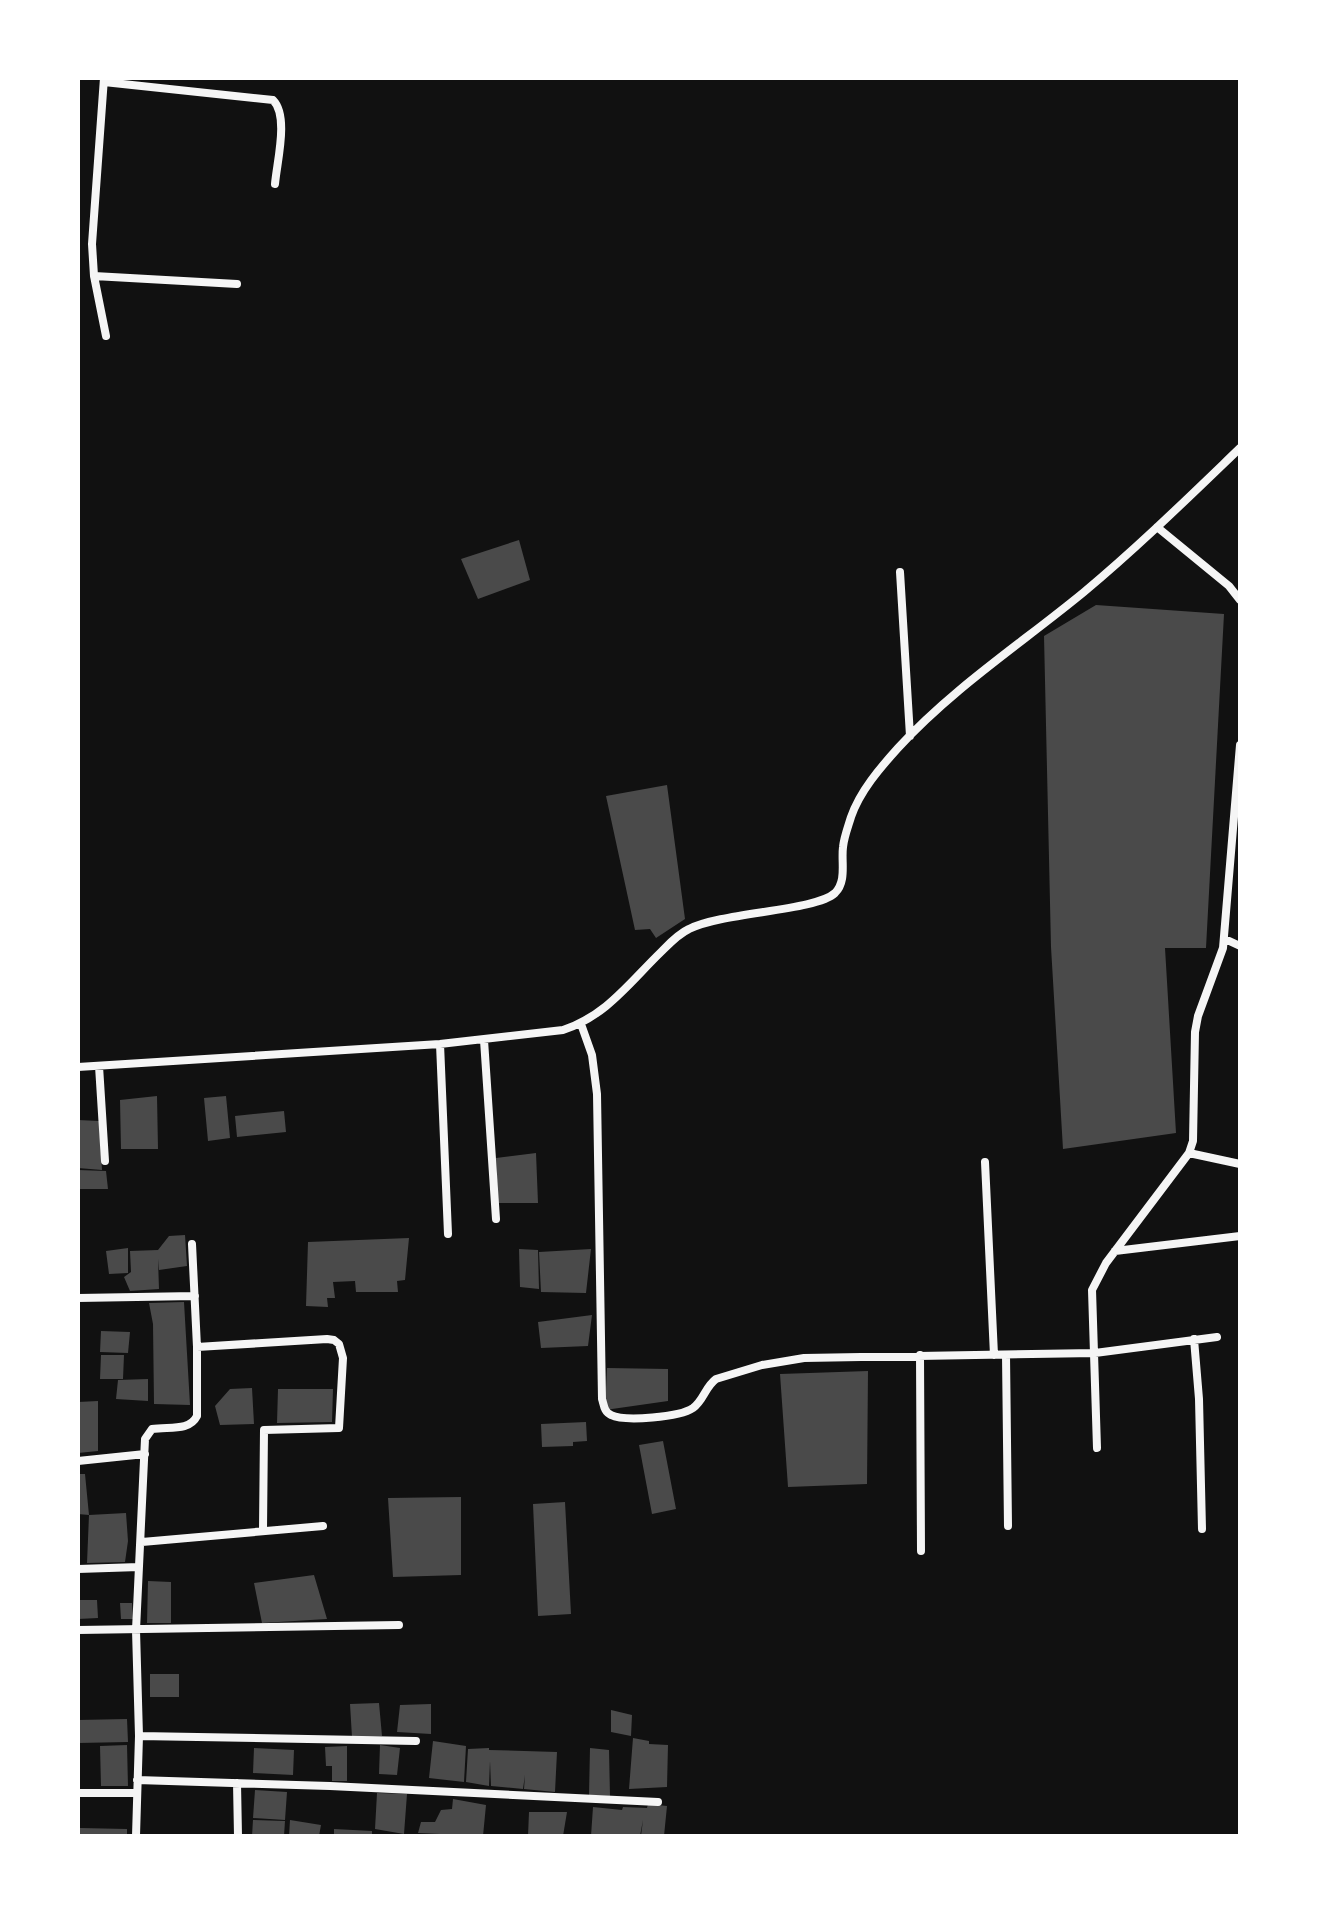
<svg xmlns="http://www.w3.org/2000/svg" width="1318" height="1914" viewBox="0 0 1318 1914" font-family="Helvetica,sans-serif">
	<rect width="100%" height="100%" fill="#111"/>
	<path fill="#4a4a4a" d="M 519,540 L 530,580 L 478,599 L 461,559 Z
		M 1096,605 L 1224,614 L 1206,948 L 1165,948 L 1176,1133 L 1063,1149 L 1051,947 L 1044,636 Z
		M 667,785 L 685,919 L 656,938 L 650,929 L 635,930 L 606,796 Z
		M 157,1096 L 158,1149 L 121,1149 L 120,1100 Z
		M 226,1096 L 230,1138 L 208,1141 L 204,1098 Z
		M 284,1111 L 286,1132 L 237,1137 L 235,1116 Z
		M 78,1120 L 99,1121 L 102,1170 L 78,1168 Z
		M 536,1153 L 538,1203 L 498,1203 L 496,1158 Z
		M 78,1170 L 106,1171 L 108,1189 L 80,1189 Z
		M 185,1235 L 187,1266 L 159,1270 L 158,1259 L 159,1289 L 130,1291 L 124,1277 L 131,1272 L 130,1251 L 158,1250 L 169,1236 Z
		M 409,1238 L 405,1280 L 397,1281 L 398,1292 L 356,1292 L 355,1281 L 333,1282 L 335,1298 L 327,1298 L 328,1307 L 306,1306 L 308,1242 Z
		M 128,1248 L 128,1273 L 109,1274 L 106,1251 Z
		M 519,1249 L 538,1250 L 539,1289 L 520,1287 Z
		M 591,1249 L 586,1293 L 541,1292 L 539,1252 Z
		M 184,1302 L 190,1405 L 154,1404 L 153,1324 L 149,1303 Z
		M 592,1315 L 588,1346 L 541,1348 L 538,1322 Z
		M 101,1331 L 130,1332 L 128,1353 L 100,1352 Z
		M 101,1355 L 124,1355 L 123,1379 L 100,1379 Z
		M 607,1368 L 668,1369 L 668,1401 L 605,1410 Z
		M 868,1371 L 867,1484 L 788,1487 L 780,1374 Z
		M 148,1379 L 148,1401 L 116,1399 L 118,1380 Z
		M 252,1388 L 254,1424 L 220,1425 L 215,1406 L 230,1389 Z
		M 278,1389 L 333,1389 L 332,1422 L 277,1423 Z
		M 98,1401 L 98,1451 L 78,1453 L 78,1402 Z
		M 586,1422 L 587,1441 L 573,1442 L 573,1446 L 542,1447 L 541,1424 Z
		M 663,1441 L 676,1509 L 652,1514 L 639,1445 Z
		M 78,1474 L 85,1474 L 89,1515 L 78,1514 Z
		M 461,1497 L 461,1575 L 393,1577 L 388,1498 Z
		M 565,1502 L 571,1614 L 538,1616 L 533,1504 Z
		M 126,1513 L 128,1541 L 125,1562 L 87,1563 L 89,1515 Z
		M 314,1575 L 327,1619 L 262,1623 L 254,1583 Z
		M 148,1581 L 171,1582 L 171,1623 L 147,1623 Z
		M 78,1600 L 97,1600 L 98,1618 L 78,1619 Z
		M 120,1603 L 132,1603 L 133,1619 L 121,1619 Z
		M 150,1674 L 179,1674 L 179,1697 L 150,1697 Z
		M 379,1703 L 382,1736 L 352,1737 L 350,1704 Z
		M 431,1704 L 431,1734 L 397,1732 L 400,1705 Z
		M 611,1710 L 632,1715 L 631,1736 L 611,1732 Z
		M 127,1719 L 128,1742 L 78,1743 L 78,1720 Z
		M 633,1738 L 649,1741 L 649,1744 L 668,1745 L 667,1787 L 629,1789 Z
		M 433,1741 L 466,1746 L 464,1782 L 429,1778 Z
		M 127,1745 L 128,1786 L 101,1786 L 100,1746 Z
		M 380,1745 L 400,1748 L 397,1775 L 379,1774 Z
		M 347,1746 L 347,1781 L 332,1781 L 332,1766 L 326,1766 L 325,1747 Z
		M 254,1748 L 294,1750 L 293,1775 L 253,1773 Z
		M 489,1748 L 489,1750 L 557,1752 L 555,1792 L 524,1789 L 525,1775 L 523,1789 L 491,1786 L 490,1761 L 489,1786 L 466,1782 L 468,1749 Z
		M 590,1748 L 609,1750 L 610,1796 L 589,1795 Z
		M 255,1790 L 287,1792 L 285,1820 L 253,1818 Z
		M 377,1793 L 407,1794 L 404,1834 L 375,1829 Z
		M 453,1799 L 486,1805 L 483,1836 L 418,1833 L 421,1822 L 435,1822 L 441,1810 L 452,1809 Z
		M 648,1804 L 667,1806 L 664,1836 L 641,1836 L 643,1820 L 640,1836 L 591,1836 L 593,1807 L 622,1810 L 623,1807 L 647,1808 Z
		M 529,1812 L 567,1812 L 563,1836 L 528,1836 Z
		M 253,1820 L 285,1821 L 284,1836 L 252,1836 Z
		M 290,1820 L 321,1825 L 319,1836 L 289,1836 Z
		M 80,1828 L 127,1829 L 127,1836 L 80,1836 Z
		M 334,1829 L 372,1831 L 372,1836 L 334,1836 Z"/>
	<g fill="none" stroke-linecap="round" stroke-linejoin="round">
		<path stroke="#f5f5f5" stroke-width="8" d="M 104,78 L 92,244 L 94,276 L 106,336
			M 104,82 L 273,100 C 289,116 277,161 275,184
			M 94,276 L 237,284
			M 1157,527 L 1229,586 L 1240,600
			M 900,572 L 910,736
			M 1225,939 L 1240,946
			M 581,1024 L 592,1055 L 597,1094 L 602,1399 C 604,1405 604,1412 611,1415 C 625,1422 680,1417 693,1408 C 704,1400 705,1387 716,1379 L 762,1365 L 804,1358 L 1095,1353 L 1217,1337
			M 484,1040 L 496,1219
			M 440,1044 L 448,1234
			M 99,1066 L 105,1161
			M 78,1067 L 440,1044 L 563,1030 C 606,1016 629,983 661,952 C 669,944 678,934 689,929 C 722,912 816,911 835,893 C 847,881 841,862 843,847 C 844,837 848,827 851,817 C 860,791 880,768 898,748 C 953,688 1022,643 1084,592 C 1138,547 1189,497 1240,448
			M 1189,1153 L 1240,1164
			M 985,1162 L 994,1355
			M 1115,1251 L 1240,1236
			M 78,1298 L 195,1296
			M 1194,1339 L 1199,1399 L 1202,1529
			M 197,1347 L 327,1339 L 334,1340 L 339,1344 L 343,1358 L 339,1428 L 264,1430 L 263,1530
			M 920,1355 L 921,1551
			M 1006,1355 L 1008,1526
			M 1097,1448 L 1092,1290 L 1106,1263 L 1189,1153 L 1193,1141 L 1195,1032 L 1198,1016 L 1223,948 L 1240,745
			M 78,1461 L 145,1454
			M 142,1542 L 323,1526
			M 78,1569 L 139,1567
			M 78,1630 L 399,1625
			M 139,1736 L 416,1741
			M 137,1780 L 330,1786 L 658,1802
			M 237,1783 L 238,1836
			M 78,1793 L 137,1793
			M 136,1836 L 139,1736 L 136,1630 L 145,1439 L 152,1429 C 168,1426 189,1432 197,1416 L 197,1347 L 192,1244"/>
	</g>
	<rect width="1318" height="1914" fill="none" stroke="#ffffff" stroke-width="160"/>
</svg>
